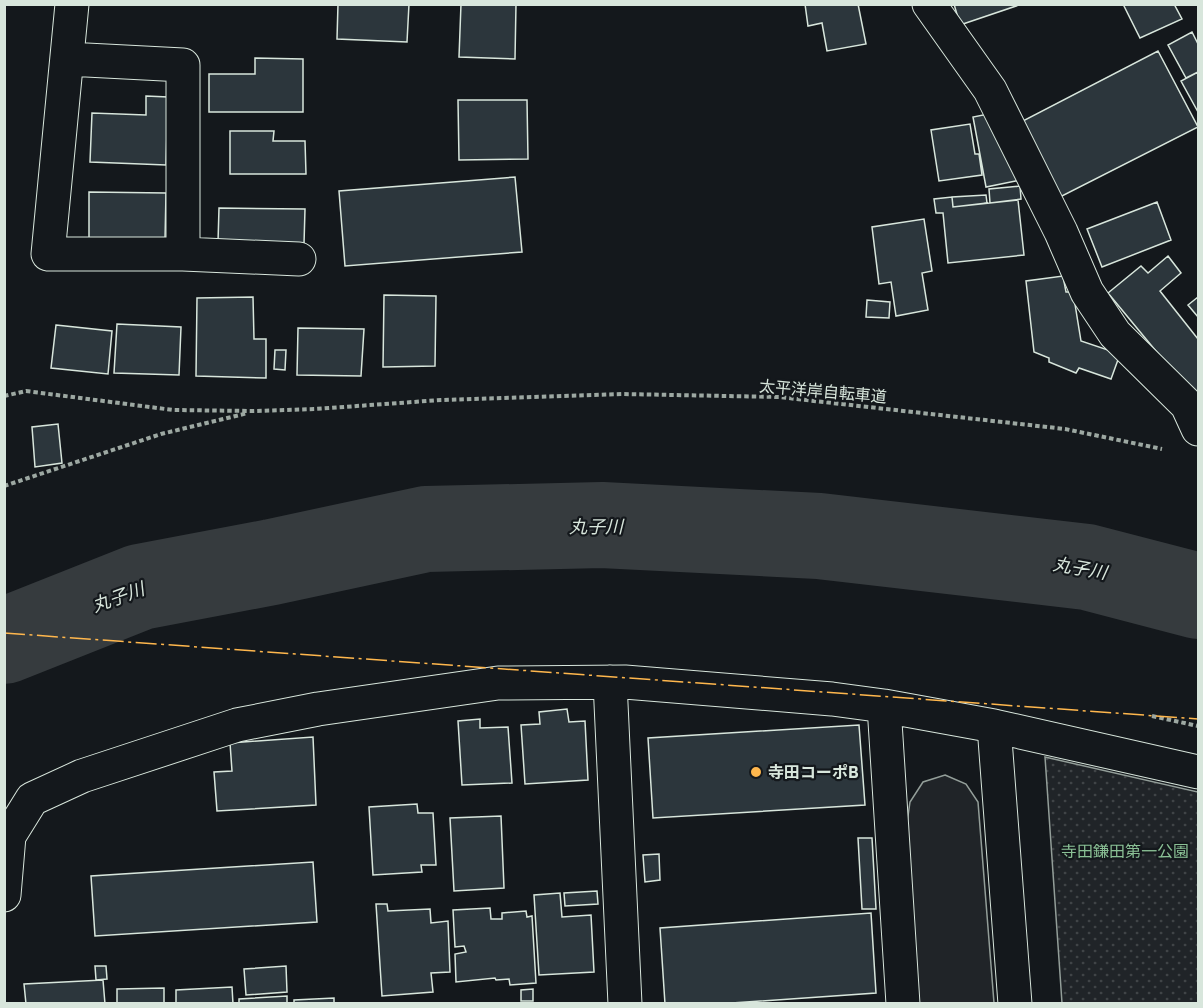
<svg xmlns="http://www.w3.org/2000/svg" width="1203" height="1008" viewBox="0 0 1203 1008" font-family="'IBM Plex Sans','Noto Sans JP',sans-serif">
	<defs>
		<pattern id="park-dots" width="8" height="8" patternUnits="userSpaceOnUse" patternTransform="scale(1.5)"><rect width="8" height="8" fill="#202428"/><path d="M2 2h.1M6 6h.1" fill="none" stroke="#404447" stroke-width="1.8" stroke-linecap="round"/></pattern>
	</defs>
	<rect width="100%" height="100%" fill="#14181c"/>
	<path fill="#202428" stroke="#939e99" stroke-width="1.5" d="M 945,775 L 966,784 L 978,802 L 994,1003 L 918,1003 L 907,823 L 910,802 L 923,782 Z"/>
	<path fill="url(#park-dots)" stroke="#939e99" stroke-width="1.5" d="M 1045,757 L 1198,792 L 1198,1003 L 1062,1003 Z"/>
	<g fill="none" stroke-linecap="round" stroke-linejoin="round">
		<path stroke="#363b3e" stroke-width="86" d="M 4,641 L 140,587 L 272,562 L 426,529 L 602,525 L 819,536 L 1087,567 L 1198,596"/>
	</g>
	<path fill="#2c363c" stroke="#d8e6dc" stroke-width="1.5" d="M 338,4 L 409,4 L 407,42 L 337,39 Z
		M 461,4 L 516,4 L 515,59 L 459,57 Z
		M 805,4 L 858,4 L 866,44 L 827,51 L 822,23 L 808,26 Z
		M 954,4 L 1022,4 L 960,25 Z
		M 1123,4 L 1174,4 L 1182,19 L 1140,38 Z
		M 1192,32 L 1198,44 L 1198,72 L 1186,78 L 1168,45 Z
		M 1158,51 L 1198,127 L 1058,198 L 1017,124 Z
		M 255,58 L 303,59 L 303,112 L 209,112 L 209,74 L 255,74 Z
		M 1198,72 L 1198,112 L 1181,81 Z
		M 146,96 L 168,97 L 166,165 L 90,162 L 92,113 L 146,115 Z
		M 458,100 L 527,100 L 528,159 L 459,160 Z
		M 988,114 L 1020,180 L 986,187 L 973,117 Z
		M 970,124 L 975,154 L 979,154 L 982,175 L 939,181 L 931,130 Z
		M 230,131 L 274,131 L 273,141 L 305,141 L 306,174 L 230,174 Z
		M 515,177 L 522,252 L 345,266 L 339,191 Z
		M 1020,186 L 1021,199 L 990,203 L 989,189 Z
		M 89,192 L 166,193 L 165,239 L 89,238 Z
		M 986,195 L 987,203 L 953,207 L 952,197 Z
		M 952,197 L 953,207 L 1018,200 L 1024,255 L 948,263 L 943,213 L 936,213 L 934,199 Z
		M 1157,202 L 1171,240 L 1102,267 L 1087,229 Z
		M 219,208 L 305,209 L 304,244 L 218,242 Z
		M 924,219 L 932,271 L 922,273 L 928,310 L 896,316 L 891,282 L 879,284 L 872,227 Z
		M 1168,256 L 1181,273 L 1160,291 L 1198,339 L 1198,402 L 1108,293 L 1141,266 L 1148,273 Z
		M 1063,276 L 1066,292 L 1073,292 L 1081,341 L 1117,353 L 1119,357 L 1111,379 L 1079,368 L 1076,373 L 1049,362 L 1049,358 L 1034,352 L 1026,281 Z
		M 384,295 L 436,296 L 435,366 L 383,367 Z
		M 253,297 L 254,339 L 266,339 L 266,378 L 196,376 L 197,298 Z
		M 1198,297 L 1198,317 L 1188,305 Z
		M 867,300 L 890,302 L 889,318 L 866,317 Z
		M 117,324 L 181,327 L 179,375 L 114,373 Z
		M 56,325 L 112,331 L 108,374 L 51,368 Z
		M 298,328 L 364,329 L 361,376 L 297,375 Z
		M 275,350 L 286,350 L 285,370 L 274,369 Z
		M 58,424 L 62,463 L 35,467 L 32,427 Z
		M 567,709 L 569,722 L 585,721 L 588,780 L 525,784 L 521,725 L 540,724 L 539,712 Z
		M 480,719 L 480,728 L 508,727 L 512,783 L 462,785 L 458,721 Z
		M 859,725 L 865,805 L 653,818 L 648,738 Z
		M 313,737 L 316,805 L 217,811 L 214,772 L 232,771 L 230,743 Z
		M 417,804 L 418,813 L 433,813 L 436,865 L 421,865 L 422,872 L 373,875 L 369,807 Z
		M 501,816 L 504,888 L 454,891 L 450,818 Z
		M 858,838 L 872,838 L 876,909 L 862,909 Z
		M 659,854 L 660,880 L 645,882 L 643,855 Z
		M 313,862 L 317,922 L 95,936 L 91,876 Z
		M 597,891 L 598,904 L 565,906 L 564,893 Z
		M 560,893 L 562,917 L 591,915 L 594,972 L 539,975 L 534,895 Z
		M 376,904 L 387,904 L 388,911 L 430,909 L 431,923 L 448,921 L 450,972 L 431,973 L 433,992 L 382,996 Z
		M 490,908 L 491,919 L 502,919 L 502,913 L 526,911 L 527,917 L 532,916 L 536,983 L 510,985 L 509,979 L 496,980 L 495,978 L 456,982 L 455,954 L 466,952 L 464,946 L 455,947 L 453,910 Z
		M 871,913 L 876,993 L 717,1004 L 665,1004 L 660,928 Z
		M 95,966 L 106,966 L 107,979 L 96,980 Z
		M 286,966 L 287,992 L 246,995 L 244,969 Z
		M 103,980 L 105,1004 L 26,1004 L 24,984 Z
		M 232,987 L 233,1004 L 176,1004 L 176,990 Z
		M 164,988 L 164,1004 L 117,1004 L 117,989 Z
		M 533,989 L 533,1001 L 521,1001 L 521,990 Z
		M 287,996 L 287,1004 L 239,1004 L 239,999 Z
		M 334,998 L 334,1004 L 294,1004 L 294,1000 Z"/>
	<g fill="none" stroke-linecap="round" stroke-linejoin="round">
		<g stroke="#d8e6dc" stroke-width="35">
			<path id="street" d="M 72,4 L 48,254 L 183,254 L 299,259
				M 929,4 L 990,90 L 1061,232 L 1087,292 L 1115,334 L 1187,405 L 1198,429
				M 67,59 L 183,65 L 183,254
				M 610,682 L 625,1004
				M 884,706 L 903,1004
				M 994,726 L 1015,1004
				M 4,895 L 9,836 L 32,799 L 82,776 L 237,725 L 318,709 L 498,683 L 625,682 L 832,699 L 884,706 L 994,726 L 1198,772"/>
		</g>
		<path stroke="#9da8a2" stroke-width="4" stroke-dasharray="4.5 3" stroke-linecap="butt" d="M 4,396 L 26,391 L 173,410 L 254,411 L 315,409 L 441,400 L 622,394 L 779,397 L 1065,429 L 1162,449
			M 4,486 L 161,434 L 248,413
			M 1152,716 L 1198,726"/>
		<use href="#street" stroke="#14181c" stroke-width="33"/>
		<path stroke="#ffb74d" stroke-width="1.5" stroke-dasharray="21 4.5 3 4.5" stroke-linecap="butt" d="M 4,633 L 1198,719"/>
	</g>
	<circle fill="#ffb74d" stroke="#14181c" stroke-width="2" cx="756" cy="772" r="6"/>
	<g text-anchor="middle" dominant-baseline="central" stroke-width="4.5" stroke-linejoin="round" paint-order="stroke">
		<g font-size="16" fill="#d8e6dc" stroke="#14181c">
			<text transform="translate(823 391) rotate(5)">太平洋岸自転車道</text>
		</g>
		<g font-size="16" font-weight="bold" fill="#d8e6dc" stroke="#14181c" text-anchor="start">
			<text x="768" y="772">寺田コーポB</text>
		</g>
		<g font-size="16" fill="#8ac095" stroke="#14181c">
			<text x="1125" y="851">寺田鎌田第一公園</text>
		</g>
		<g font-size="18" font-style="italic" fill="#d8e6dc" stroke="#14181c">
			<text x="596" y="526">丸子川</text>
			<text transform="translate(1080 568) rotate(10)">丸子川</text>
			<text transform="translate(118 597) rotate(-20)">丸子川</text>
		</g>
	</g>
	<rect width="1203" height="1008" fill="none" stroke="#d8e6dc" stroke-width="12"/>
</svg>
